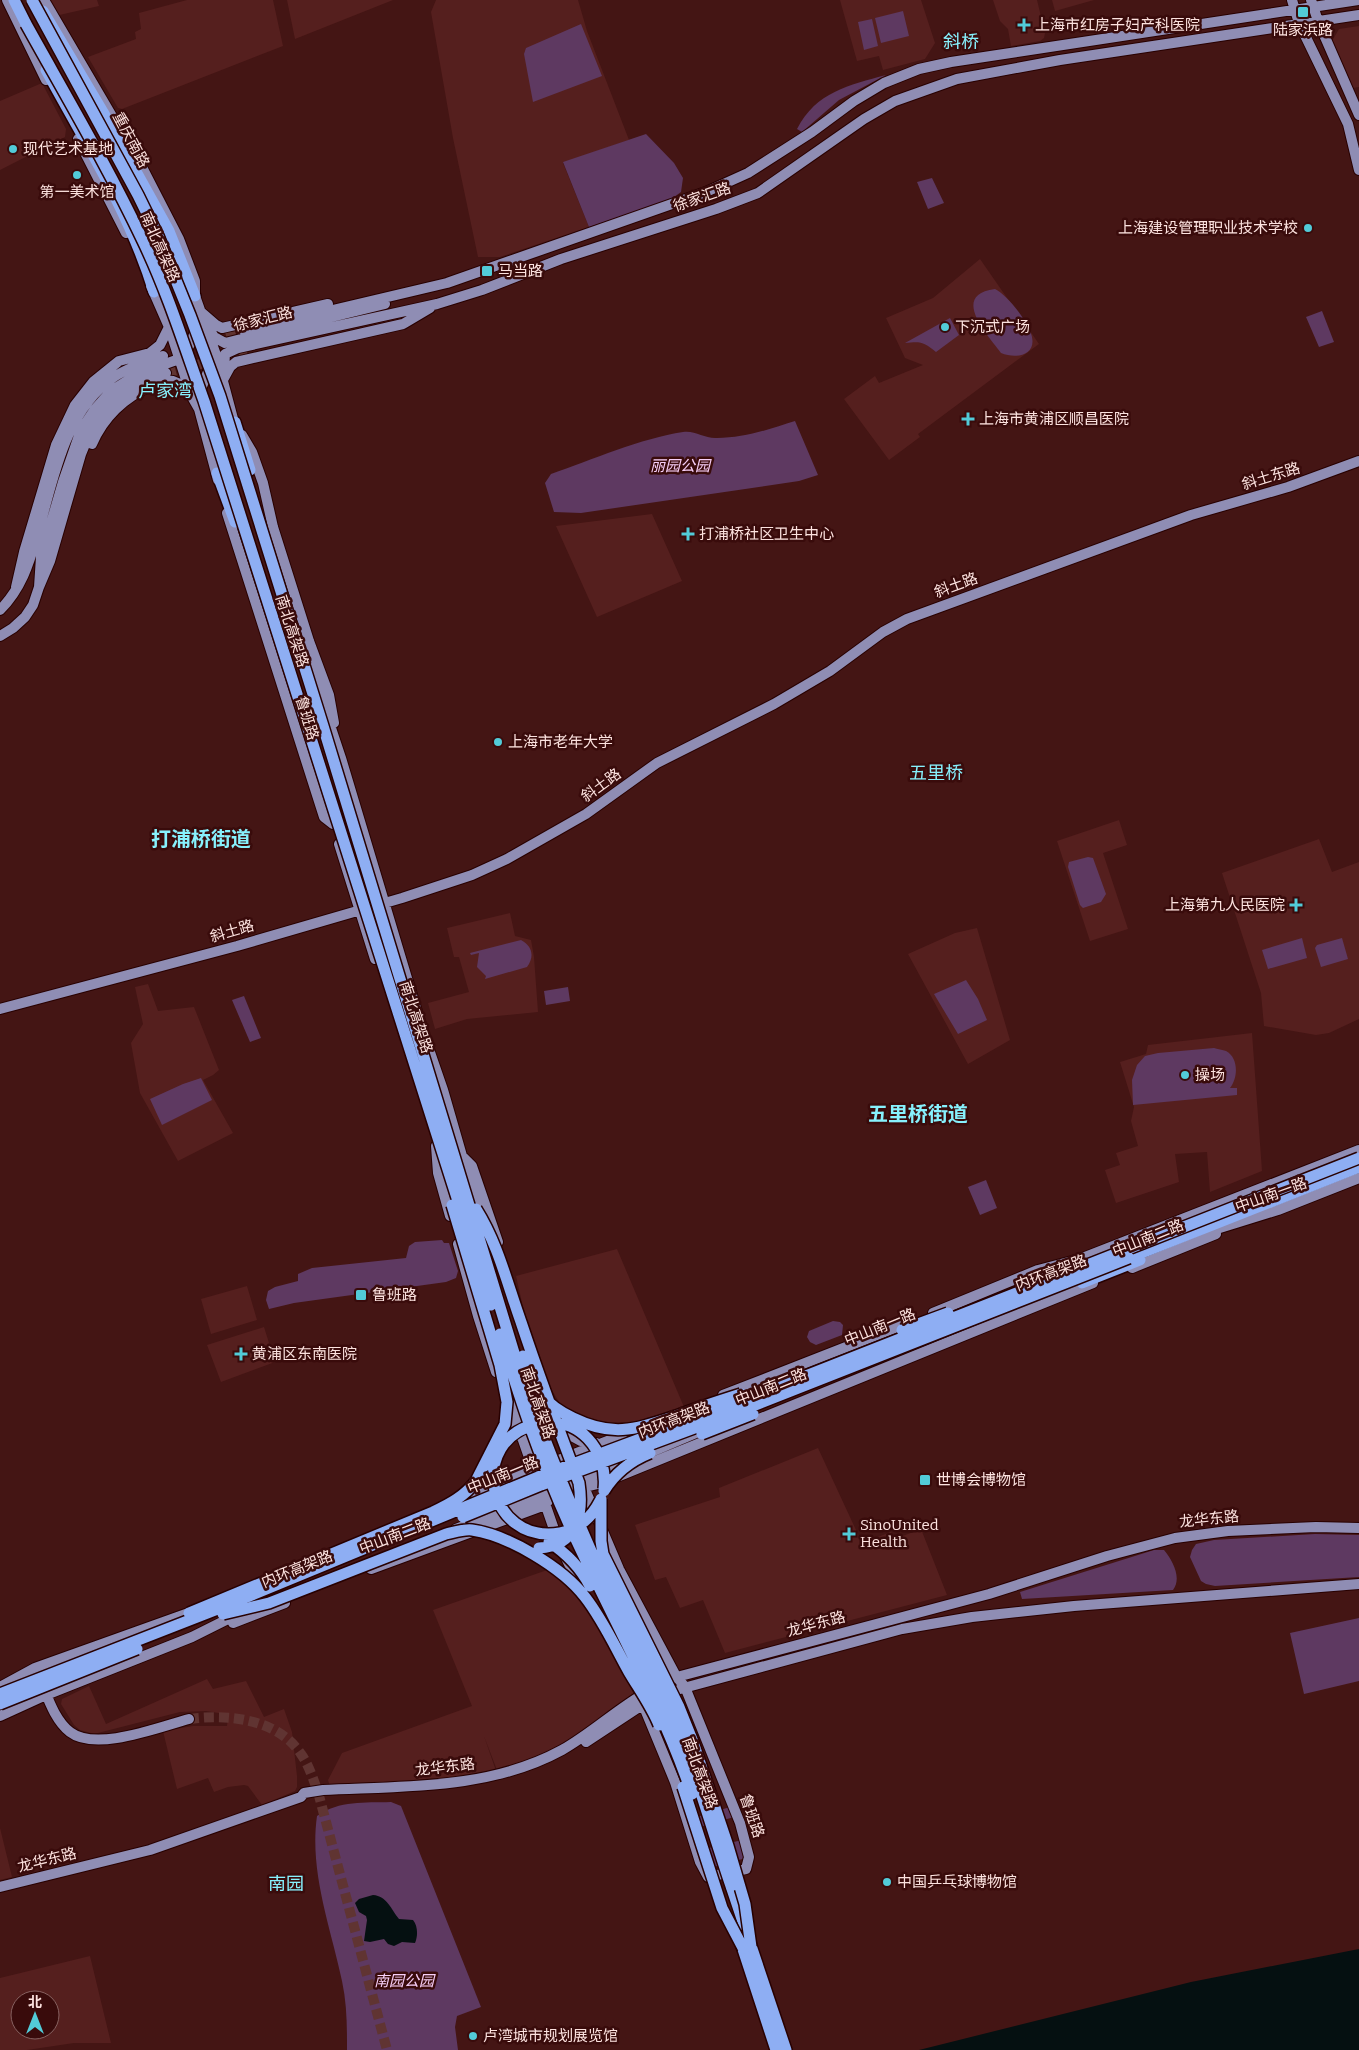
<svg xmlns="http://www.w3.org/2000/svg" width="1359" height="2050" viewBox="0 0 1359 2050" font-family="Bitter,'Noto Sans SC',serif">
	<rect width="100%" height="100%" fill="#441514"/>
	<path fill="#551f1e" fill-rule="evenodd" d="M 49,0 L 97,0 L 99,6 L 55,16 Z
		M 187,0 L 273,0 L 283,46 L 122,109 L 118,108 L 88,57 L 136,39 L 135,32 L 141,29 L 139,13 Z
		M 287,0 L 393,0 L 295,39 Z
		M 436,0 L 578,0 L 587,31 L 629,140 L 563,163 L 589,227 L 500,257 L 478,257 L 453,138 L 431,12 Z
		M 840,0 L 921,0 L 935,43 L 925,59 L 883,70 L 879,56 L 857,61 Z
		M 993,0 L 1037,0 L 1045,33 L 1044,38 L 1040,41 L 1011,46 L 1008,29 L 1000,21 Z
		M 1052,0 L 1094,0 L 1055,11 Z
		M 1359,26 L 1359,87 L 1353,88 L 1332,41 L 1339,29 Z
		M 42,83 L 66,129 L 65,137 L 0,170 L 0,101 Z
		M 980,259 L 1039,344 L 918,434 L 920,437 L 889,460 L 844,399 L 875,376 L 879,383 L 923,365 L 905,358 L 886,318 L 933,298 Z
		M 652,514 L 682,581 L 597,617 L 556,526 Z
		M 1119,820 L 1127,845 L 1103,853 L 1128,929 L 1090,941 L 1057,841 Z
		M 1319,839 L 1332,872 L 1359,862 L 1359,1019 L 1329,1033 L 1316,1035 L 1264,1026 L 1261,993 L 1222,873 Z
		M 510,913 L 515,936 L 531,940 L 534,957 L 538,1012 L 467,1019 L 435,1029 L 428,1003 L 469,992 L 459,957 L 454,957 L 447,928 Z
		M 977,928 L 1010,1040 L 968,1064 L 908,954 L 955,933 Z
		M 148,984 L 158,1011 L 194,1007 L 219,1070 L 213,1075 L 203,1080 L 233,1133 L 178,1161 L 140,1093 L 131,1043 L 143,1024 L 135,987 Z
		M 1252,1033 L 1262,1171 L 1210,1192 L 1207,1152 L 1175,1154 L 1179,1182 L 1116,1203 L 1105,1170 L 1120,1165 L 1116,1153 L 1138,1146 L 1131,1121 L 1134,1107 L 1120,1062 L 1146,1054 L 1148,1045 Z
		M 617,1249 L 684,1407 L 640,1425 L 618,1426 L 594,1423 L 564,1409 L 559,1402 L 550,1387 L 523,1307 L 516,1276 Z
		M 247,1286 L 257,1320 L 211,1334 L 201,1299 Z
		M 264,1327 L 275,1362 L 221,1382 L 207,1345 Z
		M 818,1448 L 862,1543 L 891,1532 L 895,1539 L 921,1529 L 947,1595 L 725,1653 L 703,1600 L 680,1608 L 666,1577 L 655,1580 L 635,1525 L 720,1497 L 719,1488 Z
		M 550,1569 L 587,1604 L 634,1694 L 579,1736 L 525,1762 L 497,1770 L 484,1736 L 496,1771 L 462,1780 L 330,1787 L 328,1780 L 342,1753 L 472,1706 L 433,1610 Z
		M 207,1679 L 213,1689 L 246,1681 L 264,1717 L 284,1709 L 292,1732 L 297,1776 L 297,1787 L 295,1791 L 262,1805 L 248,1786 L 244,1785 L 228,1787 L 214,1792 L 208,1778 L 177,1789 L 163,1731 L 193,1726 L 227,1726 L 228,1717 L 225,1714 L 206,1711 L 180,1712 L 94,1734 L 80,1730 L 74,1725 L 61,1704 L 62,1699 L 89,1686 L 106,1724 Z
		M 0,1828 L 12,1877 L 0,1880 Z
		M 90,1956 L 111,2043 L 74,2043 L 27,2050 L 0,2050 L 0,1978 ZM 20,2000 L 50,2000 L 50,2030 L 20,2030 Z"/>
	<path fill="#5e3961" d="M 903,11 L 909,36 L 881,43 L 875,18 Z
		M 872,19 L 878,46 L 864,50 L 858,22 Z
		M 581,24 L 602,76 L 533,102 L 524,54 L 526,48 Z
		M 886,75 L 839,100 L 802,132 L 797,129 C 816,92 849,85 886,75 Z
		M 646,134 L 674,163 L 683,178 L 681,192 L 670,200 L 589,227 L 563,162 Z
		M 932,178 L 944,203 L 928,209 L 917,182 Z
		M 995,289 C 1007,295 1025,318 1030,331 C 1040,354 1018,360 1001,353 C 987,334 950,295 995,289 Z
		M 1322,311 L 1334,342 L 1319,347 L 1306,317 Z
		M 950,318 L 959,335 L 936,352 C 924,342 921,341 905,343 Z
		M 795,421 L 818,475 L 799,481 L 581,513 L 554,512 L 545,483 L 551,474 C 591,460 642,438 683,432 C 695,430 705,439 717,438 C 744,438 770,429 795,421 Z
		M 1088,857 L 1093,858 L 1106,894 L 1101,902 L 1083,908 L 1080,905 L 1068,867 L 1069,862 Z
		M 1302,938 L 1307,958 L 1268,969 L 1262,950 Z
		M 1342,938 L 1348,959 L 1321,967 L 1315,948 L 1317,945 Z
		M 521,940 C 532,946 535,956 527,967 L 485,979 L 486,976 L 477,967 L 479,953 L 471,955 L 470,953 Z
		M 966,980 L 978,999 L 987,1020 L 958,1034 L 934,994 Z
		M 568,987 L 570,1001 L 546,1005 L 544,991 Z
		M 244,996 L 261,1038 L 250,1042 L 232,1000 Z
		M 1214,1048 C 1217,1049 1223,1050 1226,1051 C 1239,1058 1238,1078 1230,1088 L 1237,1088 L 1237,1095 L 1133,1105 L 1132,1080 L 1137,1065 L 1145,1056 L 1158,1053 Z
		M 201,1078 L 212,1100 L 162,1125 L 150,1099 L 183,1084 Z
		M 986,1180 L 997,1208 L 980,1215 L 968,1187 Z
		M 442,1240 L 444,1243 L 449,1243 L 458,1271 L 456,1278 L 446,1282 L 294,1303 L 269,1309 L 266,1300 L 268,1291 L 275,1287 L 298,1281 L 298,1274 L 312,1268 L 406,1258 L 409,1246 L 415,1242 Z
		M 833,1321 L 840,1322 L 843,1325 L 842,1335 L 816,1345 L 810,1342 L 807,1337 L 809,1331 Z
		M 1315,1534 L 1359,1535 L 1359,1577 L 1215,1586 L 1206,1584 L 1201,1581 L 1190,1557 L 1192,1550 L 1196,1544 L 1214,1540 Z
		M 1154,1550 L 1164,1550 C 1173,1561 1182,1578 1173,1590 L 1022,1599 L 1020,1592 Z
		M 1359,1618 L 1359,1681 L 1304,1694 L 1290,1633 Z
		M 391,1802 L 401,1806 L 481,2007 L 457,2016 L 455,2027 L 458,2050 L 347,2050 C 347,2027 347,2004 342,1981 C 331,1928 309,1872 317,1816 C 340,1800 364,1803 391,1802 Z
		M 730,1807 L 734,1817 L 693,1829 L 690,1819 Z
		M 742,1840 L 746,1858 L 706,1869 L 701,1850 Z"/>
	<path fill="#051011" d="M 373,1895 C 387,1896 391,1909 399,1919 L 413,1920 C 418,1926 418,1936 415,1943 L 402,1942 L 394,1946 L 388,1944 L 384,1939 L 370,1942 L 364,1941 L 367,1920 L 366,1916 L 359,1912 L 355,1903 L 359,1899 Z
		M 1359,1949 L 1359,2050 L 919,2050 L 1191,1982 Z"/>
	<g fill="none" stroke-linecap="round" stroke-linejoin="round">
		<path stroke="#603432" stroke-width="10" stroke-dasharray="10 5" stroke-linecap="butt" d="M 212,341 L 244,331
			M 166,373 L 247,352
			M 189,1719 C 227,1714 277,1718 301,1754 C 309,1765 313,1779 318,1792 L 387,2050"/>
		<g stroke="#280001" stroke-width="12">
			<path id="major" d="M 7,0 L 46,80
				M 44,0 L 144,171 L 179,239 L 195,281 L 195,296 L 216,355 L 236,430
				M 1292,0 L 1299,23 L 1348,124 L 1359,170
				M 1311,0 L 1318,21 L 1359,115
				M 78,139 L 126,233
				M 151,286 L 169,327 L 191,395 L 199,409 L 218,480
				M 201,312 L 216,325 L 222,328 L 328,304
				M 210,330 L 214,337 L 225,343 L 385,304
				M 244,331 L 447,283 L 706,192 L 748,173 L 812,132 L 854,101 L 884,83 L 919,69 L 951,62 L 1359,0
				M 224,371 L 225,354 L 238,348 L 437,304 L 482,290 L 561,259 L 716,209 L 758,193 L 864,119 L 895,101 L 957,79 L 1060,60 L 1359,15
				M 224,378 L 230,367 L 236,362 L 403,324 L 430,308
				M 199,394 L 211,364
				M 242,435 L 252,452 L 263,483 L 273,527 L 309,641 L 329,695 L 334,723
				M 92,444 C 103,418 124,397 151,386 C 158,383 166,380 173,381 C 180,383 184,388 188,393
				M 227,513 L 324,817 L 333,824
				M 16,587 L 24,552 L 56,445 L 75,405 L 93,382 L 119,361 L 150,353 L 160,345 L 169,327
				M 39,587 L 41,557 L 63,482 L 81,430 L 95,409 L 111,391 L 138,374 L 179,359 C 189,350 193,338 197,326
				M 0,610 C 21,589 29,564 37,536 C 53,482 63,412 114,377 C 129,367 146,362 163,356
				M 0,636 L 13,628 L 25,617 L 33,605 L 39,587 L 50,561 L 81,454 L 92,427 L 112,402 L 125,391 L 142,381 L 166,373
				M 303,644 L 341,758 L 424,1035 L 443,1090 L 462,1156 L 464,1170 L 480,1215
				M 339,844 L 375,959
				M 0,1009 L 237,946 L 402,898 L 472,875 L 507,859 L 586,814 L 657,763 L 774,704 L 830,671 L 883,632 L 907,619 L 1191,515 L 1288,487 L 1359,461
				M 436,1146 L 438,1173 L 450,1216
				M 462,1156 L 472,1166 L 498,1242
				M 1207,1232 L 1278,1210 L 1359,1178
				M 458,1244 L 478,1316 L 496,1372
				M 1132,1268 L 1216,1234
				M 933,1313 L 1038,1270 L 1080,1259 L 1359,1150
				M 505,1368 L 519,1415 L 522,1432
				M 723,1395 L 910,1322
				M 507,1404 L 512,1419 L 523,1440 L 557,1538
				M 557,1428 L 581,1441 L 596,1443
				M 642,1456 L 701,1431
				M 581,1480 L 619,1569 L 676,1676 L 685,1687 L 740,1823 L 749,1857 L 746,1869 L 708,1877 L 700,1862 L 675,1782 L 642,1702
				M 577,1489 L 602,1483 L 1093,1283
				M 461,1498 L 636,1430
				M 456,1529 L 629,1461
				M 565,1556 L 582,1590
				M 371,1569 L 545,1505 L 548,1501
				M 233,1623 L 285,1603
				M 673,1678 L 989,1594 L 1107,1556 L 1175,1538 L 1228,1531 L 1316,1527 L 1359,1528
				M 0,1687 L 35,1668 L 197,1610
				M 44,1689 C 50,1704 57,1722 70,1732 C 96,1752 159,1727 189,1719
				M 680,1689 L 902,1629 L 972,1617 L 1074,1606 L 1359,1584
				M 0,1716 L 46,1695 L 192,1637 L 240,1613
				M 586,1742 L 636,1709 L 650,1702
				M 0,1887 L 150,1850 L 301,1797 L 304,1793 L 323,1790 C 403,1786 489,1790 562,1750 C 592,1733 617,1709 647,1692"/>
		</g>
		<g stroke="#280001" stroke-width="14">
			<path id="highway" d="M 14,0 L 26,24
				M 43,11 L 103,112 L 169,231 L 195,296
				M 46,70 C 85,142 130,213 154,292
				M 235,422 L 250,470
				M 217,473 L 235,522
				M 1129,1258 L 1359,1167
				M 1082,1283 L 1140,1260
				M 731,1886 L 786,2050
				M 740,1940 L 776,2050"/>
		</g>
		<use href="#major" stroke="#8f8db4" stroke-width="10"/>
		<use href="#highway" stroke="#8eaef3" stroke-width="11"/>
		<g stroke="#280001" stroke-width="14" stroke-linecap="butt">
			<path id="highway-bridge" d="M 32,0 L 138,195 L 158,236 L 190,315 L 220,396 L 323,726 L 522,1379 C 550,1455 580,1530 615,1603 C 633,1639 654,1674 670,1711 C 695,1767 711,1827 731,1886
				M 26,24 C 66,96 108,167 143,241 C 168,293 185,348 204,401 L 491,1305
				M 476,1209 C 498,1244 507,1283 521,1322 C 539,1376 559,1430 579,1483 C 584,1515 576,1546 539,1548
				M 902,1330 L 948,1313
				M 500,1334 C 521,1402 543,1469 573,1533 C 613,1620 661,1703 692,1794
				M 523,1356 C 533,1387 543,1404 573,1418 C 614,1438 636,1429 676,1416 C 697,1408 719,1401 741,1394
				M 702,1434 L 753,1414
				M 604,1491 C 615,1473 630,1461 650,1453
				M 601,1499 L 601,1541 L 603,1554 L 679,1707 L 693,1742 L 728,1846 L 745,1904 L 751,1947
				M 600,1501 C 592,1517 578,1530 560,1533 C 486,1545 467,1439 537,1424 C 579,1415 608,1450 604,1489
				M 463,1517 L 541,1485 L 740,1411 L 1129,1258
				M 549,1542 C 566,1553 580,1567 590,1586
				M 189,1613 L 433,1512 C 450,1504 465,1496 476,1481 L 505,1424 L 507,1402 L 500,1365 L 452,1205
				M 223,1614 L 269,1603 L 446,1534 C 455,1532 464,1529 472,1530 C 508,1535 563,1568 585,1597 C 603,1620 615,1647 629,1672 C 639,1689 652,1707 659,1725
				M 0,1694 L 218,1609 L 538,1477 L 737,1403 L 1359,1158
				M 0,1704 L 137,1649
				M 683,1787 L 722,1908 L 743,1948"/>
		</g>
		<use href="#highway-bridge" stroke="#8eaef3" stroke-width="11"/>
	</g>
	<g fill="#52cbd8" stroke="#390b0b" stroke-width="2">
		<rect x="1297" y="6" width="12" height="12" rx="2.5"/>
		<path d="M1021.5 17.5h5v5h5v5h-5v5h-5v-5h-5v-5h5z"/>
		<circle cx="13" cy="149" r="5"/>
		<circle cx="77" cy="175" r="5"/>
		<circle cx="1308" cy="228" r="5"/>
		<rect x="481" y="265" width="12" height="12" rx="2.5"/>
		<circle cx="945" cy="327" r="5"/>
		<path d="M965.5 411.5h5v5h5v5h-5v5h-5v-5h-5v-5h5z"/>
		<path d="M685.5 526.5h5v5h5v5h-5v5h-5v-5h-5v-5h5z"/>
		<circle cx="498" cy="742" r="5"/>
		<path d="M1293.5 897.5h5v5h5v5h-5v5h-5v-5h-5v-5h5z"/>
		<circle cx="1185" cy="1075" r="5"/>
		<rect x="355" y="1289" width="12" height="12" rx="2.5"/>
		<path d="M238.5 1346.5h5v5h5v5h-5v5h-5v-5h-5v-5h5z"/>
		<rect x="919" y="1474" width="12" height="12" rx="2.5"/>
		<path d="M846.5 1526.5h5v5h5v5h-5v5h-5v-5h-5v-5h5z"/>
		<circle cx="887" cy="1882" r="5"/>
		<circle cx="473" cy="2036" r="5"/>
	</g>
	<g text-anchor="middle" dominant-baseline="central" stroke-width="5" stroke-linejoin="round" paint-order="stroke">
		<g font-size="15" fill="#fce2df" stroke="#390b0b" text-anchor="start">
			<text x="1035" y="25">上海市红房子妇产科医院</text>
			<text x="1303" y="30" text-anchor="middle">陆家浜路</text>
			<text x="23" y="149">现代艺术基地</text>
			<text x="77" y="192" text-anchor="middle">第一美术馆</text>
			<text x="1298" y="228" text-anchor="end">上海建设管理职业技术学校</text>
			<text x="498" y="271">马当路</text>
			<text x="955" y="327">下沉式广场</text>
			<text x="979" y="419">上海市黄浦区顺昌医院</text>
			<text x="699" y="534">打浦桥社区卫生中心</text>
			<text x="508" y="742">上海市老年大学</text>
			<text x="1285" y="905" text-anchor="end">上海第九人民医院</text>
			<text x="1195" y="1075">操场</text>
			<text x="372" y="1295">鲁班路</text>
			<text x="252" y="1354">黄浦区东南医院</text>
			<text x="936" y="1480">世博会博物馆</text>
			<text x="860" y="1525">SinoUnited<tspan x="860" dy="17">Health</tspan></text>
			<text x="897" y="1882">中国乒乓球博物馆</text>
			<text x="483" y="2036">卢湾城市规划展览馆</text>
		</g>
		<g font-size="15" fill="#fce2df" stroke="#390b0b">
			<text transform="translate(131 140) rotate(62)">重庆南路</text>
			<text transform="translate(702 197) rotate(-19)">徐家汇路</text>
			<text transform="translate(160 247) rotate(66)">南北高架路</text>
			<text transform="translate(263 319) rotate(-14)">徐家汇路</text>
			<text transform="translate(1271 476) rotate(-17)">斜土东路</text>
			<text transform="translate(956 585) rotate(-20)">斜土路</text>
			<text transform="translate(292 631) rotate(72)">南北高架路</text>
			<text transform="translate(307 718) rotate(73)">鲁班路</text>
			<text transform="translate(601 785) rotate(-36)">斜土路</text>
			<text transform="translate(232 931) rotate(-16)">斜土路</text>
			<text transform="translate(416 1017) rotate(72)">南北高架路</text>
			<text transform="translate(1271 1195) rotate(-20)">中山南一路</text>
			<text transform="translate(1148 1238) rotate(-22)">中山南二路</text>
			<text transform="translate(1051 1273) rotate(-21)">内环高架路</text>
			<text transform="translate(880 1327) rotate(-22)">中山南一路</text>
			<text transform="translate(771 1387) rotate(-22)">中山南二路</text>
			<text transform="translate(538 1403) rotate(71)">南北高架路</text>
			<text transform="translate(674 1420) rotate(-21)">内环高架路</text>
			<text transform="translate(503 1475) rotate(-22)">中山南一路</text>
			<text transform="translate(1209 1519) rotate(-6)">龙华东路</text>
			<text transform="translate(395 1536) rotate(-21)">中山南二路</text>
			<text transform="translate(297 1569) rotate(-22)">内环高架路</text>
			<text transform="translate(816 1624) rotate(-15)">龙华东路</text>
			<text transform="translate(445 1767) rotate(-7)">龙华东路</text>
			<text transform="translate(700 1773) rotate(70)">南北高架路</text>
			<text transform="translate(752 1816) rotate(71)">鲁班路</text>
			<text transform="translate(47 1860) rotate(-14)">龙华东路</text>
		</g>
		<g font-size="15" font-style="italic" fill="#f8d0fa" stroke="#390b0b">
			<text x="680" y="466">丽园公园</text>
			<text x="404" y="1981">南园公园</text>
		</g>
		<g font-size="18" fill="#87f1fd" stroke="#390b0b">
			<text x="961" y="42">斜桥</text>
			<text x="165" y="391">卢家湾</text>
			<text x="936" y="773">五里桥</text>
			<text x="286" y="1884">南园</text>
		</g>
		<g font-size="20" font-weight="bold" fill="#87f1fd" stroke="#390b0b">
			<text x="201" y="839">打浦桥街道</text>
			<text x="918" y="1114">五里桥街道</text>
		</g>
	</g>
	<g transform="translate(35 2015)"><circle r="24" fill="#390b0b" stroke="#876160"/>
	<path d="M0-4L9 19L0 12L-9 19Z" fill="#52cbd8"/>
	<text y="-8" font-size="14" font-weight="bold" text-anchor="middle" fill="#fce2df">北</text>
	</g>
</svg>
